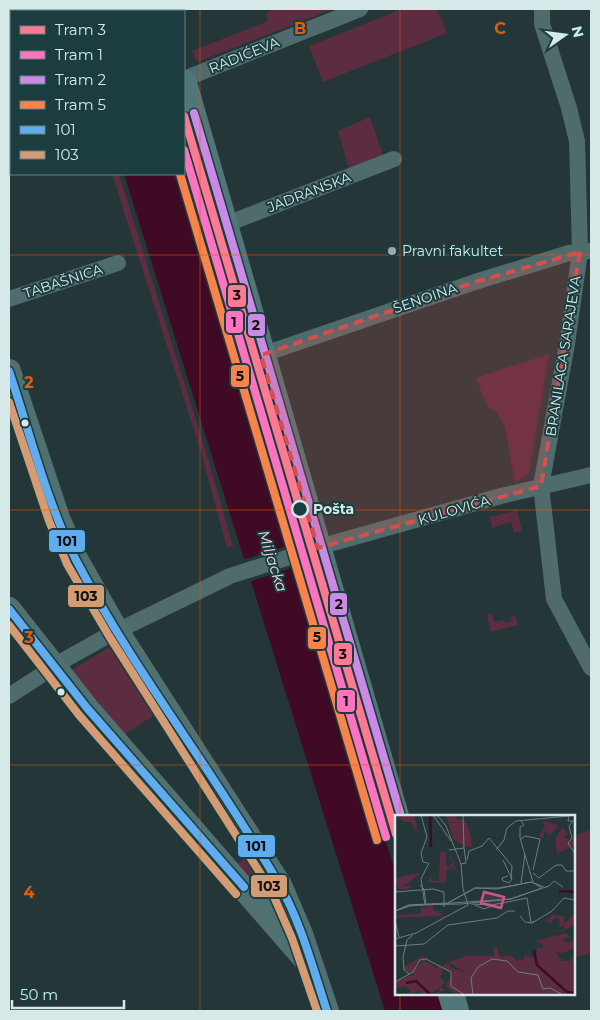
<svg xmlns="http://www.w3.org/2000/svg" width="600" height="1020" viewBox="0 0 600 1020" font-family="Montserrat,sans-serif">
	<rect width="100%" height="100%" fill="#243637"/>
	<path fill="#5c2c40" d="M 275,9 L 333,9 L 197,62 L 192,51 L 268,21 L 265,13 Z
		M 402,9 L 437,9 L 447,33 L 323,82 L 309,46 Z
		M 370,117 L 383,155 L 349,169 L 338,131 Z
		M 112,174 L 119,174 L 210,465 L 233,546 L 227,548 L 200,449 Z
		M 549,354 L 529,474 L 515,482 L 505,426 L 496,412 L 487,406 L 476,378 Z
		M 517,510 L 522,530 L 514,533 L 511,522 L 492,528 L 490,517 Z
		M 492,613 L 494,622 L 504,620 L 505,623 L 511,622 L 510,617 L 515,615 L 518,625 L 491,632 L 487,615 Z
		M 118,642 L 159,712 L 125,734 L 70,671 Z
		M 591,830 L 591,953 L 574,958 L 574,836 Z
		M 249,855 L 271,909 L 234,866 Z"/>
	<path fill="#400924" d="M 184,152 L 298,555 L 396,874 L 396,994 L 438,994 L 444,1011 L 385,1011 L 124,174 L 184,174 Z"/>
	<path fill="#243637" d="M 297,543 L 304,564 L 249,582 L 242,560 Z"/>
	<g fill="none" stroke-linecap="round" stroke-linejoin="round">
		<path stroke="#506b6c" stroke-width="16" d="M 542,9 L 542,24 L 569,108 L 577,141 L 580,252 L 567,344 L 541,486 L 554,599 L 591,668
			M 184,79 L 360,9
			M 224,225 L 394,159
			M 9,299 L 118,263
			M 261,355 L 475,282 L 569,253 L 589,251
			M 9,696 L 66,659 L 107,636 L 230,576 L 333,543 L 501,496 L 591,475"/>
		<path stroke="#517071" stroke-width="24" d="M 9,371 L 58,518 L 76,559 L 117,631 L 280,885 L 301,934 L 327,1011
			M 9,609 L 87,708 L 303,957"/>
		<path stroke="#527678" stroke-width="26" d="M 162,9 L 163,11
			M 184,83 L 396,816
			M 451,994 L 456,1011"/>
		<g stroke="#1c3d3f" stroke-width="11">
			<path id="bus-1" d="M 9,371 C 30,433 46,501 76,560 C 135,673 215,773 279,884 C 301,922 313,969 327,1011
				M 9,609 L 87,708 L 244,887"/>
		</g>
		<g stroke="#1c3d3f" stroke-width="11">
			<path id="bus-2" d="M 9,402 L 49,521 L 67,564 L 109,636 L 271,890 L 292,938 L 317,1011
				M 9,625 L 79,715 L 236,894"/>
		</g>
		<use href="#bus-1" stroke="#60acee" stroke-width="8"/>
		<use href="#bus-2" stroke="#d39c74" stroke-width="8"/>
		<g stroke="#1c3d3f" stroke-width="11">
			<path id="tram-1" d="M 184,116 L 396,834"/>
		</g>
		<g stroke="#1c3d3f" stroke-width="11">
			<path id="tram-2" d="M 184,150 L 386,837"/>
		</g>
		<g stroke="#1c3d3f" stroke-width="11">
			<path id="tram-3" d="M 194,113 L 401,816"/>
		</g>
		<g stroke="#1c3d3f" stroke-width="11">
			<path id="tram-4" d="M 180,174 L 377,840"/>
		</g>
		<use href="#tram-1" stroke="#fe7a93" stroke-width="8"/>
		<use href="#tram-2" stroke="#fc73be" stroke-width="8"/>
		<use href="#tram-3" stroke="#ca8be6" stroke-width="8"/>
		<use href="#tram-4" stroke="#f8844c" stroke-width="8"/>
	</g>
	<path fill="#d64f4f" fill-opacity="0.2" stroke="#d64f4f" stroke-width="4" stroke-dasharray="10 6" stroke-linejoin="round" d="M 580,252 L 541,486 L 318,548 L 261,355 L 475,282 Z"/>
	<path fill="none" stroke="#e8590c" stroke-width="1" stroke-opacity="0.55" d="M 200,9 L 200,1011M 400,9 L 400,816M 9,255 L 591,255M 9,510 L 591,510M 9,765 L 591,765M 400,994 L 400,1011"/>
	<circle fill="#98aaab" stroke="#1c3d3f" stroke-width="2" cx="392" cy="251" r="5"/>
	<g fill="#d6e9e9" stroke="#1c3d3f" stroke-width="2">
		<circle cx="25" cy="423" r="4.5"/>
		<circle cx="61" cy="692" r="4.5"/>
	</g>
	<circle fill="#1c3d3f" stroke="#d6e9e9" stroke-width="2.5" cx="300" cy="509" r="8"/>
	<g text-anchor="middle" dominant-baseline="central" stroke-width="4" stroke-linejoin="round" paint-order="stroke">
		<g font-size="14" fill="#d6e9e9" stroke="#1c3d3f">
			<text transform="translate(244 55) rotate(-22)">RADIĆEVA</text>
			<text transform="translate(309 192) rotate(-21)">JADRANSKA</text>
			<text transform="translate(63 281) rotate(-18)">TABAŠNICA</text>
			<text transform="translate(425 298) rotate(-19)">ŠENOINA</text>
			<text transform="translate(563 356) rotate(-81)">BRANILACA SARAJEVA</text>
			<text transform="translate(454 510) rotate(-16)">KULOVIĆA</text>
		</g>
		<g font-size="14" fill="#d6e9e9" stroke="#1c3d3f" text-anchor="start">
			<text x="402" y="251">Pravni fakultet</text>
		</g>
		<g font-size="14" font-weight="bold" fill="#d6e9e9" stroke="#1c3d3f" text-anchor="start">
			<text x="313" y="509">Pošta</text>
		</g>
		<g font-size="15" font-style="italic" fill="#f6dce4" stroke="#1c3d3f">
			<text transform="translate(273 561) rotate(72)">Miljacka</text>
		</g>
	</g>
	<g transform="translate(395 815)">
		<rect width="180" height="180" fill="#243637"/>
		<path d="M 1,0 L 20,1 L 23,19 L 16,7 L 8,7 ZM 51,0 L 62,0 L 60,3 L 71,7 L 79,30 L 75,22 L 77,31 L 71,32 L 58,24 ZM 147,5 L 153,7 L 151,14 L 154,7 L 164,11 L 154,20 L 150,15 L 148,24 L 144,20 L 150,11 ZM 168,12 L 173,20 L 167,22 L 174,24 L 169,28 L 180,22 L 179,30 L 162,39 L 160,24 ZM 45,36 L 51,37 L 51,50 L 54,52 L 57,47 L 55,42 L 56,41 L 58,47 L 64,46 L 58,48 L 64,60 L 56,50 L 57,56 L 54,52 L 52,54 L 51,68 L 33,67 L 36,61 L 38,66 L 44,66 ZM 22,58 L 25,59 L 7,72 L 16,70 L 16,73 L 0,76 L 6,73 L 0,74 L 3,73 L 0,63 ZM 39,86 L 38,96 L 48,96 L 41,98 L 48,98 L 46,101 L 0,103 L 3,100 L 26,98 L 26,91 L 29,94 ZM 180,98 L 178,111 L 167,116 L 162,116 L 170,114 L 169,111 L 164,112 L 165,104 L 160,103 L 155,108 L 147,104 L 153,106 L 157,100 L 170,101 L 168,103 L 170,108 ZM 171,118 L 175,122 L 166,124 L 174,128 L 179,121 L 176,128 L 180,127 L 180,133 L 168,138 L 161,137 L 167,146 L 175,146 L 180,140 L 180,180 L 61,180 L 51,171 L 57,158 L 48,154 L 45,163 L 50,166 L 46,172 L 51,175 L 45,177 L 48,180 L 43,180 L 45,173 L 37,178 L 41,180 L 28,180 L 24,176 L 17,179 L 11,171 L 0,174 L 2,166 L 19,159 L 9,155 L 9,152 L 24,143 L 30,142 L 34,144 L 26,144 L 19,152 L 19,155 L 29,145 L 41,153 L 44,150 L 47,154 L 49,149 L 54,149 L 55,152 L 72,158 L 53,147 L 56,146 L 53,141 L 58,146 L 71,141 L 100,141 L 98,135 L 101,130 L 105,142 L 116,140 L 122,146 L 129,144 L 129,140 L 141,143 L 142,133 L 151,132 L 141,126 Z" fill="#5c2c40"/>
		<path fill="none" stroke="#400924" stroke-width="2.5" d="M 35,0 L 36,32M 164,76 L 179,77M 139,135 L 142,150 L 172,177 L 180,178M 11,168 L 21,166 L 36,180"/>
		<path fill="none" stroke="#6b7e7e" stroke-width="1" d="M 26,0 L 32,22 L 26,38 L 28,47 L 33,48M 38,0 L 56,26M 42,0 L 51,11 L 66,49 L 68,74 L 73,90M 68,0 L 69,33M 126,6 L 129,10 L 125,12 L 125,23 L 138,67M 125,25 L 130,21 L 145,24 L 138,55M 54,35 L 69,33 L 71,48 L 66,49M 101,35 L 109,25 L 112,13 L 121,6 L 174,1 L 173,6 L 178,6 L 174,11 L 177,23 L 173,28 L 180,39M 72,45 L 74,36 L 87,31 L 94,23 L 117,51 L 116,64M 108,45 L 117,64 L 115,67M 138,58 L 144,63 L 161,50 L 167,50 L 171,56 L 180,56M 113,61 L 107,63 L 108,66 L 115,68M 137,67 L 147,73 L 116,84 L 66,89 L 17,90 L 0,96 L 13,90 L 53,88 L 80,73 L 103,73 ZM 126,68 L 130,39M 25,70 L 29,74 L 31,90M 0,77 L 38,74 L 49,77 L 49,92M 132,83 L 136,108 L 139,106M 53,88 L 80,73 L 102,74 L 136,67 L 149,72M 76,89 L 97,90 L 132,83M 30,90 L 26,64 L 34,48M 80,90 L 89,94 L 97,91M 0,96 L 14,91 L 115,84 L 154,71 L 159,66 L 168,72M 125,101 L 130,107 L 137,108 L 157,96 L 169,83 L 180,85M 0,106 L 4,122M 0,124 L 21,118 L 73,90M 0,131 L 29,129 L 53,110 L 102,103 L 113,96 L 120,96M 14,159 L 9,155 L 8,142 L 12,125 L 18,120M 0,167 L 18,157 L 25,145 L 31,144 L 56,157 L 56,171 L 70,180M 78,180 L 76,163 L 83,152 L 97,144 L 112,146 L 123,157 L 143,160 L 148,174 L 155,173 L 168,180"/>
		<path fill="#c85786" fill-opacity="0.15" stroke="#c85786" stroke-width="2.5" d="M 89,77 L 109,82 L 106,93 L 86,88 Z"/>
		<rect width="180" height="180" fill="none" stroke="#d6e9e9" stroke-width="2.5"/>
	</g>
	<g font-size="16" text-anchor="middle" font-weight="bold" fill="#e8590c" stroke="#1c3d3f" stroke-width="4" stroke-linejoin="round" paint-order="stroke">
		<text x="300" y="34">B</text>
		<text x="500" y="34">C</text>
		<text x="29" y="388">2</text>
		<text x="29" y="643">3</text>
		<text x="29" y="898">4</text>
	</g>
	<g stroke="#1c3d3f" stroke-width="2">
		<rect x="227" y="284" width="20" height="24" rx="5" fill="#fe7a93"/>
		<rect x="225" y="310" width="19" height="24" rx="5" fill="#fc73be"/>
		<rect x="247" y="313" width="19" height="24" rx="5" fill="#ca8be6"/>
		<rect x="230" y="364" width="20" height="24" rx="5" fill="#f8844c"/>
		<rect x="48" y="529" width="38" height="24" rx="5" fill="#60acee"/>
		<rect x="67" y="584" width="38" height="24" rx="5" fill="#d39c74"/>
		<rect x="329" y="592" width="19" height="24" rx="5" fill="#ca8be6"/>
		<rect x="307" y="626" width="20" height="24" rx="5" fill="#f8844c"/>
		<rect x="333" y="642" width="20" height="24" rx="5" fill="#fe7a93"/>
		<rect x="336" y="689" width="20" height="24" rx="5" fill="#fc73be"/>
		<rect x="237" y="834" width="39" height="24" rx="5" fill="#60acee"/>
		<rect x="250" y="874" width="38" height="24" rx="5" fill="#d39c74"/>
	</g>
	<g font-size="14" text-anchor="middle" font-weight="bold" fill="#111">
		<text x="237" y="300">3</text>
		<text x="234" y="327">1</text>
		<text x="256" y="330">2</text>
		<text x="240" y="381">5</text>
		<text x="67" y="546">101</text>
		<text x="86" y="601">103</text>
		<text x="339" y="609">2</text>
		<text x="317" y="642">5</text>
		<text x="343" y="659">3</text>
		<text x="346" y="706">1</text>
		<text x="256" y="851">101</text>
		<text x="269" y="891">103</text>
	</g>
	<rect width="600" height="1020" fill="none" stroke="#d6e9e9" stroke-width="20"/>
	<rect x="10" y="10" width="175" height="165" fill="#1c3d3f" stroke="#668283"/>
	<rect x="20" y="26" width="25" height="8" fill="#fe7a93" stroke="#668283"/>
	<text x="55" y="35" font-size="15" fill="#d6e9e9">Tram 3</text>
	<rect x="20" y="51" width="25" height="8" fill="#fc73be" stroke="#668283"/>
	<text x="55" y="60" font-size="15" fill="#d6e9e9">Tram 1</text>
	<rect x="20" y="76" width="25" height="8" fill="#ca8be6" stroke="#668283"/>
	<text x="55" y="85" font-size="15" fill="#d6e9e9">Tram 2</text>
	<rect x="20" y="101" width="25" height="8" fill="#f8844c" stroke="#668283"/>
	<text x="55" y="110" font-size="15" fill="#d6e9e9">Tram 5</text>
	<rect x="20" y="126" width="25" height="8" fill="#60acee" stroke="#668283"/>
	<text x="55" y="135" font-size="15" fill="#d6e9e9">101</text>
	<rect x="20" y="151" width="25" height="8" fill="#d39c74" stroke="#668283"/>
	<text x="55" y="160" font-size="15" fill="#d6e9e9">103</text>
	<g transform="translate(565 35) rotate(76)" stroke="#1c3d3f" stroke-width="4" paint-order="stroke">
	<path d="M0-4L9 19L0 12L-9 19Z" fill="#d6e9e9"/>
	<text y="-8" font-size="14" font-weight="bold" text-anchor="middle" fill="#d6e9e9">N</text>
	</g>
	<path d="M12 1000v8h112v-8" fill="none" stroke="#d6e9e9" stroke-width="2.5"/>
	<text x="20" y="1000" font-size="15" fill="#d6e9e9" stroke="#1c3d3f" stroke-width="4" paint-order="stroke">50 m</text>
</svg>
